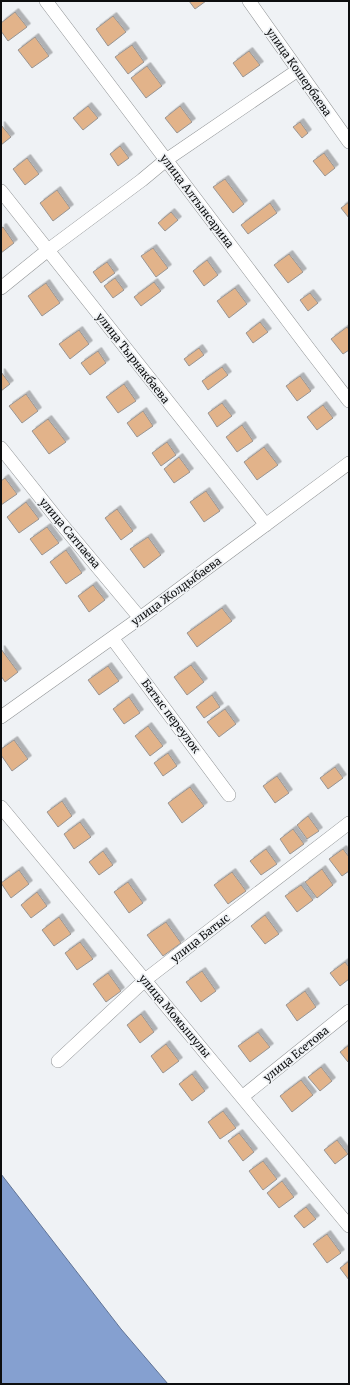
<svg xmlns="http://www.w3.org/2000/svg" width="350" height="1385" viewBox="0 0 350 1385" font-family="Merriweather,serif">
	<defs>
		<filter id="shadow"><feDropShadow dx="3.5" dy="-3.5" stdDeviation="0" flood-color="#0004"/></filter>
	</defs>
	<rect width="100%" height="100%" fill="#eff2f5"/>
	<path fill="#85a0d0" stroke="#617496" d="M 1,1174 L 121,1329 L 168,1384 L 1,1384 Z"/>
	<path fill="#e2b38a" stroke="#999593" filter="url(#shadow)" d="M 189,1 L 206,1 L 195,9 Z
		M 15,12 L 27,27 L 8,41 L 1,31 L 1,23 Z
		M 113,16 L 126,32 L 108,46 L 96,29 Z
		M 35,37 L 49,56 L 32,68 L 18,50 Z
		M 132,45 L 144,62 L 128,74 L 115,57 Z
		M 249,51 L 260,65 L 243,77 L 233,63 Z
		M 147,66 L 162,86 L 146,98 L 131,78 Z
		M 88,106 L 98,118 L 83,130 L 73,118 Z
		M 180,106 L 192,122 L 177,133 L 165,118 Z
		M 300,122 L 308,133 L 302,138 L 293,127 Z
		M 1,125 L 11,137 L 1,145 Z
		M 120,146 L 129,158 L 118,166 L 110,154 Z
		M 324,153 L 335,168 L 325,176 L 313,161 Z
		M 27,158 L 39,174 L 25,185 L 13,169 Z
		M 225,179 L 244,204 L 233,213 L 213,187 Z
		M 57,190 L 70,208 L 53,221 L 40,203 Z
		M 349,202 L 349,218 L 341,208 Z
		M 270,203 L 277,213 L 248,234 L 241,225 Z
		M 171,212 L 178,220 L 165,231 L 158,223 Z
		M 3,227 L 14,243 L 1,253 L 1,228 Z
		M 153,248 L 168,268 L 156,277 L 141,256 Z
		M 289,254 L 303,272 L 288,283 L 274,265 Z
		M 207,260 L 218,275 L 204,286 L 193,271 Z
		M 107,262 L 115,273 L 101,283 L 93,272 Z
		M 115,278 L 124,290 L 113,298 L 104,286 Z
		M 154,282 L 161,291 L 141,306 L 134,297 Z
		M 46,283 L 60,303 L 42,316 L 28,296 Z
		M 235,288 L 247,304 L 229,318 L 217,301 Z
		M 310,293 L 318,303 L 308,311 L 300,300 Z
		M 260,322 L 268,332 L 253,343 L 246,333 Z
		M 347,327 L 349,330 L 349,350 L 343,354 L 331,339 Z
		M 79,330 L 89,344 L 70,359 L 59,344 Z
		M 199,348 L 204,355 L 189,366 L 184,359 Z
		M 98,351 L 106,363 L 90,375 L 81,363 Z
		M 222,367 L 228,375 L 208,390 L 202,381 Z
		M 1,372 L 10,384 L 1,391 Z
		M 300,376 L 311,391 L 297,401 L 286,386 Z
		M 124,384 L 136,401 L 118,413 L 106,397 Z
		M 26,394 L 38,411 L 22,423 L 9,406 Z
		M 222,403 L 232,416 L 217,427 L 208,413 Z
		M 323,405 L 333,418 L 317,430 L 307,417 Z
		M 143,411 L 153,426 L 137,437 L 127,423 Z
		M 48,419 L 66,442 L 49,454 L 32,431 Z
		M 242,425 L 253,441 L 237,452 L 226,437 Z
		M 167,442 L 176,455 L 161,466 L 152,453 Z
		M 264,447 L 278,465 L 257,480 L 244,462 Z
		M 179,457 L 190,472 L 174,483 L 164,469 Z
		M 5,478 L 17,494 L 1,505 L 1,481 Z
		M 206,491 L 220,511 L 204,522 L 190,502 Z
		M 26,502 L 39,519 L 19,533 L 7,517 Z
		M 117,509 L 133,531 L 121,540 L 105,518 Z
		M 47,527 L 59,543 L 42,555 L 30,539 Z
		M 148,537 L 161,555 L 144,568 L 130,549 Z
		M 66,550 L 82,573 L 66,584 L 50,562 Z
		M 93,585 L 105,600 L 89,612 L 78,596 Z
		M 222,608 L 232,621 L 197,647 L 187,633 Z
		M 1,649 L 18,672 L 5,682 L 1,676 Z
		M 191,665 L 204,682 L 187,695 L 174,677 Z
		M 108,666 L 119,681 L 99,695 L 88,680 Z
		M 212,695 L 220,707 L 204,718 L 196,707 Z
		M 129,697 L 140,713 L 124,724 L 113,709 Z
		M 225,709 L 236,724 L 219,737 L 207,722 Z
		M 148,726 L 163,746 L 150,756 L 135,736 Z
		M 14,740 L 28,759 L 12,771 L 1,755 L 1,749 Z
		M 168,753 L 177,766 L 163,776 L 154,763 Z
		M 335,767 L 343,778 L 328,789 L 320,778 Z
		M 277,776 L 289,793 L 275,803 L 263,786 Z
		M 190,787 L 204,806 L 182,823 L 168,803 Z
		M 62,801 L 72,816 L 58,827 L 47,812 Z
		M 308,816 L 319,831 L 307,839 L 297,825 Z
		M 80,822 L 91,837 L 74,849 L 64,834 Z
		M 293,829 L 304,844 L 290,854 L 280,839 Z
		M 266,849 L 277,864 L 261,875 L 250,861 Z
		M 343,849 L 349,857 L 349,871 L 342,876 L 329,859 Z
		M 103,851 L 113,865 L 99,875 L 89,862 Z
		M 322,869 L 333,885 L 317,898 L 305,882 Z
		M 19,870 L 29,884 L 11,898 L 1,883 Z
		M 232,872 L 246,891 L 228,904 L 214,885 Z
		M 128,882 L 143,903 L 129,913 L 114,892 Z
		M 301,885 L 313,900 L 297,912 L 285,896 Z
		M 37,892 L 47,906 L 31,918 L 21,905 Z
		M 265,915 L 279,934 L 265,944 L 251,926 Z
		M 59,917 L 71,934 L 54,946 L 42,930 Z
		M 166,922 L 181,943 L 163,956 L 147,935 Z
		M 80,942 L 93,959 L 77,970 L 65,953 Z
		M 345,962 L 349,967 L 349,979 L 340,986 L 330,973 Z
		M 202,971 L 216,991 L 201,1002 L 186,982 Z
		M 108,973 L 121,991 L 106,1002 L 93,984 Z
		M 305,991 L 316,1007 L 297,1021 L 286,1005 Z
		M 141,1014 L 154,1032 L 140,1043 L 127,1025 Z
		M 258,1032 L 270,1047 L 250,1062 L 238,1046 Z
		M 166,1044 L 179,1061 L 163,1073 L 151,1056 Z
		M 349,1045 L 349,1062 L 348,1062 L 340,1052 Z
		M 321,1067 L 332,1081 L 320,1091 L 308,1077 Z
		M 192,1074 L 205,1091 L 192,1101 L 179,1084 Z
		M 301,1080 L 313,1095 L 292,1112 L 280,1096 Z
		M 223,1111 L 236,1128 L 220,1139 L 208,1122 Z
		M 239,1133 L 254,1152 L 243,1161 L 228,1141 Z
		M 337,1140 L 348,1154 L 335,1164 L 324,1150 Z
		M 263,1161 L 277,1179 L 263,1190 L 249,1171 Z
		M 282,1181 L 294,1197 L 279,1208 L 267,1193 Z
		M 306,1207 L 316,1219 L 304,1228 L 294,1216 Z
		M 327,1234 L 341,1253 L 327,1263 L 313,1244 Z
		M 349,1261 L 349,1280 L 340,1268 Z"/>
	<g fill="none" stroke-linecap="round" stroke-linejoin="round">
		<g stroke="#929597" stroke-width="14">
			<path id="minor" d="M 46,1 L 309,349 L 349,401
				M 249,1 L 349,142
				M 1,191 L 266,525
				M 1,288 L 48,250 L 142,180 L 166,160 L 298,70
				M 1,448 L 59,521 L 140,618
				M 112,638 L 229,795
				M 1,717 L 140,618 L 349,463
				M 1,807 L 349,1226
				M 58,1061 L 145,980 L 349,823
				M 242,1097 L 349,1011"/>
		</g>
		<use href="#minor" stroke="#fff" stroke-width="13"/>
	</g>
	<g text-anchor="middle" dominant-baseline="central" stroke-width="3.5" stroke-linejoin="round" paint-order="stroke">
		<g font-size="11" fill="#0d0e0f" stroke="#eff2f5">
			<text transform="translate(299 72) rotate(55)">улица Кошербаева</text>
			<text transform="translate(197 201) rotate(53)">улица Алтынсарина</text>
			<text transform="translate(133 358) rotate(52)">улица Тырнакбаева</text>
			<text transform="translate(70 533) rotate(50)">улица Сатпаева</text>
			<text transform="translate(176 591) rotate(-36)">улица Жолдыбаева</text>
			<text transform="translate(171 716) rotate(53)">Батыс переулок</text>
			<text transform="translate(200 938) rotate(-38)">улица Батыс</text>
			<text transform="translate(175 1016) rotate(50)">улица Момышулы</text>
			<text transform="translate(296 1054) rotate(-39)">улица Есетова</text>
		</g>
	</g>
	<rect width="350" height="1385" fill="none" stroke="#0d0e0f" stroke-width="4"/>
</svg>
